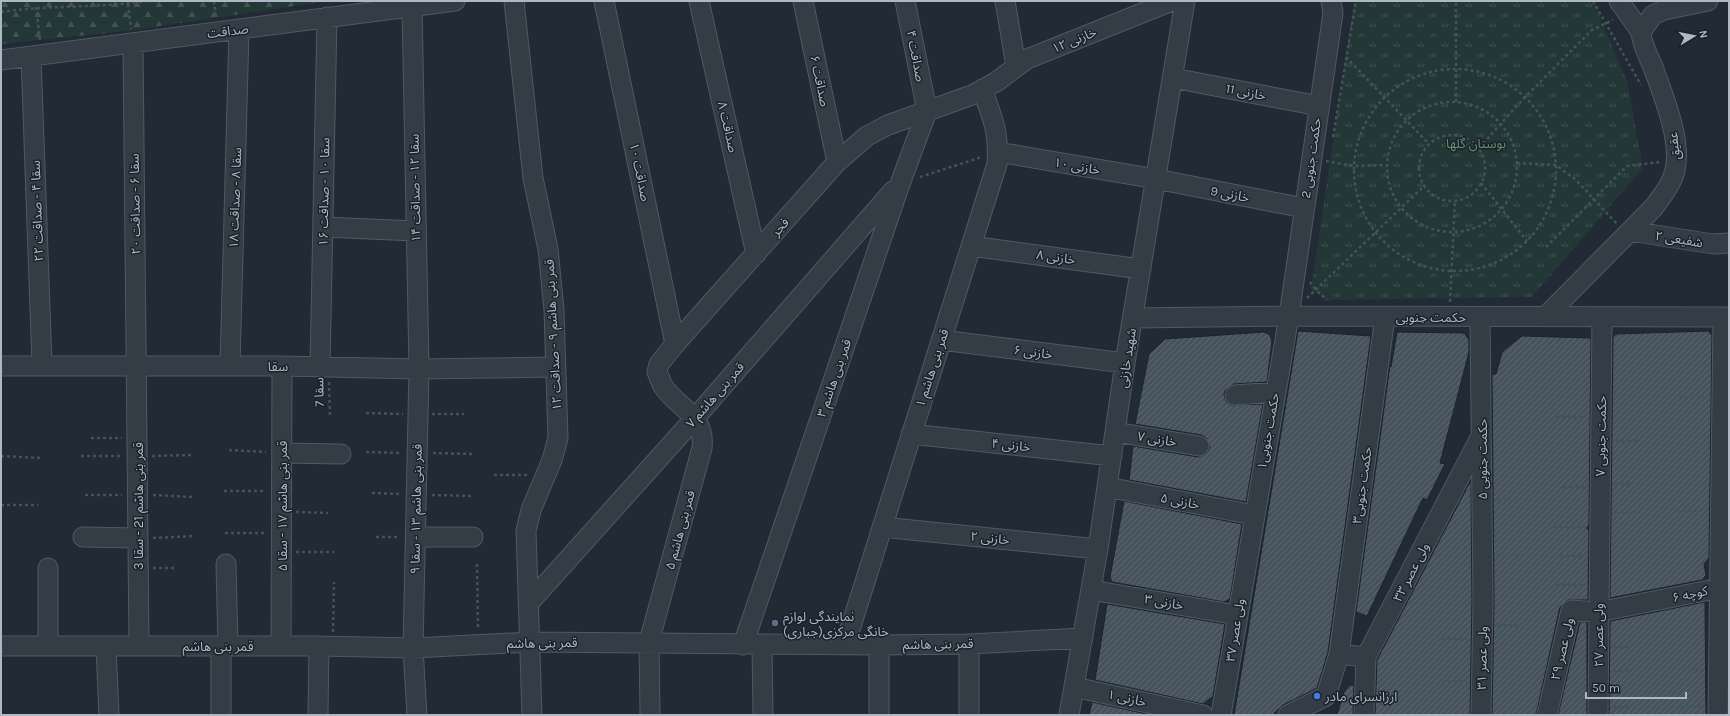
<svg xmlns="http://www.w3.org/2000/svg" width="1730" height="716" viewBox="0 0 1730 716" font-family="Karla,'Noto Sans Arabic',sans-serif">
	<defs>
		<pattern id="grass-tufts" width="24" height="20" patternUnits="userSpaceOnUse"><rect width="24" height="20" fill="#243737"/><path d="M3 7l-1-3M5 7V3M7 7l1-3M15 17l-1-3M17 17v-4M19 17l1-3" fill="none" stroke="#415252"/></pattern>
		<pattern id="forest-firs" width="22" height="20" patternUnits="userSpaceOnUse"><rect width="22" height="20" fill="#243737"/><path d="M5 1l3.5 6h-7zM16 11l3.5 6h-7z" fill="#415252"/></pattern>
		<pattern id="building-hatch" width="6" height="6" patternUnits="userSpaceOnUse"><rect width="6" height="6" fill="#47525f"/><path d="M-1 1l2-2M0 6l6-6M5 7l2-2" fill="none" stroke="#5f6974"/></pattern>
	</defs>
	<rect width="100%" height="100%" fill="#212a35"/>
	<path fill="url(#grass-tufts)" d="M 1354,1 L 1593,1 L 1627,81 L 1643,168 L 1532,297 L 1325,300 L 1311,289 Z"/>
	<path fill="url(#forest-firs)" d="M 1,1 L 328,1 L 127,31 L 1,44 Z"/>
	<path fill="url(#building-hatch)" stroke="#1b232c" d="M 1298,331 L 1371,336 L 1328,652 L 1317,688 L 1283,705 L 1272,715 L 1234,715 Z
		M 1708,331 L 1712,335 L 1709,558 L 1704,564 L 1706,575 L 1702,580 L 1610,598 L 1613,337 L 1616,334 Z
		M 1264,332 L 1270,335 L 1272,341 L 1267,382 L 1234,384 L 1225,390 L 1224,395 L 1226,401 L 1231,405 L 1263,404 L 1246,502 L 1129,480 L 1133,446 L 1198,457 L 1207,453 L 1210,447 L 1206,438 L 1201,435 L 1135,424 L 1149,354 L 1165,339 Z
		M 1397,332 L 1464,333 L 1469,340 L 1469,352 L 1440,463 L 1445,464 L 1427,500 L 1423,498 L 1367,616 L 1356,612 L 1390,365 L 1391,367 Z
		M 1522,336 L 1591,338 L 1589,524 L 1587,528 L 1589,531 L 1588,600 L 1567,600 L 1560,607 L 1536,715 L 1492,715 L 1494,601 L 1492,374 L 1496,374 L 1502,352 Z
		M 1471,480 L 1472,601 L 1470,715 L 1375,715 L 1377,660 Z
		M 1124,501 L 1242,524 L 1230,599 L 1224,602 L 1112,582 L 1110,577 Z
		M 1705,602 L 1706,715 L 1609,715 L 1610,621 Z
		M 1107,604 L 1225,624 L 1213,696 L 1203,704 L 1095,680 Z
		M 1580,622 L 1587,622 L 1587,715 L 1558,715 Z
		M 1350,685 L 1354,685 L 1353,715 L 1337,715 L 1344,692 Z
		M 1092,702 L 1151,715 L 1089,715 Z"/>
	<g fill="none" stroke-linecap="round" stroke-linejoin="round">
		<g stroke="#515a63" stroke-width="21">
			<path id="minor" d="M 514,1 L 533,178 L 548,249 L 554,310 L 558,438 L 552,460 L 531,510 L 526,531 L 532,715
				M 604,1 L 675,344
				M 699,1 L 756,254
				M 803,1 L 837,162
				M 1005,1 L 1016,66
				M 1619,1 L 1641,32
				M 412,6 L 419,369 L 413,648 L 417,715
				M 133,43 L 139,646
				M 31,56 L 42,365
				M 1,60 L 455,1
				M 1173,78 L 1319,106
				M 998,152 L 1156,179 L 1304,208
				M 323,227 L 416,231
				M 1630,231 L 1713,244 L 1729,243
				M 971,246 L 1141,269
				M 1480,317 L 1483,601 L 1481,715
				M 1545,317 L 1654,207 C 1662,196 1672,184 1675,170 C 1682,140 1663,95 1653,67 C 1648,55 1642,45 1641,32 L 1653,15 L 1664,10 L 1708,1
				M 1133,318 L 1289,316 L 1729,317
				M 941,340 L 1125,363
				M 1,366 L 282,366 L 419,369 L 555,367
				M 230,366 L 239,30
				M 320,367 L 327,17
				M 1235,395 L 1275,392
				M 1115,432 L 1199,446
				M 911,434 L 1112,456
				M 282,453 L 341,454
				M 1107,487 L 1254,515
				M 882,527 L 1098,549
				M 83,537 L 138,538
				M 416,537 L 473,537
				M 226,564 L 228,646
				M 1091,590 L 1237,615
				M 528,604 L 695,418 L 893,191
				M 969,644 L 969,715
				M 743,645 L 900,184 L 927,111 L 905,1
				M 762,645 L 763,715
				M 845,645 L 997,164 C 999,131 993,119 982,89
				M 879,645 L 879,715
				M 1,646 L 319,646 L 413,648 L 531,642 L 879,645 L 969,644 L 1083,638
				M 48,646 L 48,568
				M 106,646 L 109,715
				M 221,646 L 221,715
				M 281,646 L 282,366
				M 1339,654 L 1385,317
				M 1074,687 L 1203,715
				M 318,715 L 319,646
				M 650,715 L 649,642 L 702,448 C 706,414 678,409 663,386 C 661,382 659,376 657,372 L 659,364 L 675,344 L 837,162 L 867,136 L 888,125 L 972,95 L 996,82 L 1027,59 L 1172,1
				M 1069,715 L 1098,549 L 1125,363 L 1185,1
				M 1221,715 L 1289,316 L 1333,13 L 1331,1
				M 1288,715 L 1326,696 L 1339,654 L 1366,657
				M 1364,715 L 1366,657 L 1480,438
				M 1547,715 L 1571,610 L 1598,612 L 1720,588
				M 1598,715 L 1602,317
				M 1718,715 L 1723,317"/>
		</g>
		<path stroke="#425455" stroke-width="2.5" stroke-dasharray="3 3" stroke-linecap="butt" d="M 214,1 L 216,16
			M 1593,1 L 1641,85
			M 128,4 L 131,29
			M 36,7 L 40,40
			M 1,12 C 49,5 98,8 147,1
			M 1346,57 L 1428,143
			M1354 170a101 101 0 1 1 202 0a101 101 0 1 1-202 0Z
			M 1456,102 L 1456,1
			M1387 167a65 65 0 1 1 130 0a65 65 0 1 1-130 0Z
			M1419 168a33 33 0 1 1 66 0a33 33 0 1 1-66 0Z
			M 1333,137 L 1356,1
			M 1479,148 L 1525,97 L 1592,30 L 1613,20
			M 1326,161 L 1354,166 L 1387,165
			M 1517,163 L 1556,165 L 1576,180 L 1617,224
			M 920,177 L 982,157
			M 1481,183 L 1527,241
			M 1546,247 L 1627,166 L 1660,162
			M 1310,282 L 1316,290 L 1327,300
			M 1307,298 L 1424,186
			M 1450,302 L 1455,201
			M 329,382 L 330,417
			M 1679,398 L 1707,398
			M 366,413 L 403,414
			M 432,414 L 464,414
			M 1556,417 L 1585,417
			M 91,438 L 122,438
			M 1616,441 L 1639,441
			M 229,450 L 266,452
			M 366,452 L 402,453
			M 433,453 L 474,454
			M 1,456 L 41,458
			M 81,456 L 123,456
			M 152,456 L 192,455
			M 494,475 L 530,475
			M 1615,484 L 1633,484
			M 1563,487 L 1585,487
			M 224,491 L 266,491
			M 372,493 L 401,494
			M 85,495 L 122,495
			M 153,495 L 193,497
			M 432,495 L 473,496
			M 1498,500 L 1519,501
			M 1,505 L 38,505
			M 1676,511 L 1706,510
			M 296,512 L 328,513
			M 1615,512 L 1638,511
			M 1554,528 L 1585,528
			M 225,533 L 266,533
			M 376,537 L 400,537
			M 153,538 L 194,536
			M 296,552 L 334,552
			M 1497,556 L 1522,556
			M 1560,556 L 1585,556
			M 477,564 L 478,629
			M 153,568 L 177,568
			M 1556,585 L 1585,585
			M 1497,625 L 1519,626
			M 333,632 L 334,582
			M 1442,639 L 1467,639
			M 1614,648 L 1631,647
			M 1613,671 L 1630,670
			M 1682,671 L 1703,671
			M 1442,682 L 1467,681
			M 1613,707 L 1630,707
			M 1681,707 L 1703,707"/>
		<use href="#minor" stroke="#343c46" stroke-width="19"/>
	</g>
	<circle fill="#5c6f8a" stroke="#1a212a" stroke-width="1.5" cx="775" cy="623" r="4"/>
	<circle fill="#3f7fe0" stroke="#1a212a" stroke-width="1.5" cx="1317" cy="696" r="4"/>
	<g text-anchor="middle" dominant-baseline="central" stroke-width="3" stroke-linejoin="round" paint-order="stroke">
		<g font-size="13" fill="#aeb7c2" stroke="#1a212a">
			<text transform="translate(228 31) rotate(-7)">صداقت</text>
			<text transform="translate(1074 40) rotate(-22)">خازنی ۱۲</text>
			<text transform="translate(916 56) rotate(79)">صداقت ۴</text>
			<text transform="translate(820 81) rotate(78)">صداقت ۶</text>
			<text transform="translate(1246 92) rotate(11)">خازنی 11</text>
			<text transform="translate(728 127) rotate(77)">صداقت ۸</text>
			<text transform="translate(1674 146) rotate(-96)">عقیق</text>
			<text transform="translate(1311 158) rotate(-82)">حکمت جنوبی 2</text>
			<text transform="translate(1077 166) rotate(10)">خازنی ۱۰</text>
			<text transform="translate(640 172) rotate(78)">صداقت ۱۰</text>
			<text transform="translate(415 188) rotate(-91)">سقا ۱۲ - صداقت ۱۴</text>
			<text transform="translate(324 192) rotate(-89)">سقا ۱۰ - صداقت ۱۶</text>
			<text transform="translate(1230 194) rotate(11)">خازنی 9</text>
			<text transform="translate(235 198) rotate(-88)">سقا ۸ - صداقت ۱۸</text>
			<text transform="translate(135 204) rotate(-91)">سقا ۶ - صداقت ۲۰</text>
			<text transform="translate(37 211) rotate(-92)">سقا ۴ - صداقت ۲۲</text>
			<text transform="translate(780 227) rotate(-49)">فجر</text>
			<text transform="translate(1679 239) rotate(9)">شفیعی ۲</text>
			<text transform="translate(1056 257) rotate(8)">خازنی ۸</text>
			<text x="1431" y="317">حکمت جنوبی</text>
			<text transform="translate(553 335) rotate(-93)">قمر بنی هاشم ۹ - صداقت ۱۲</text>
			<text transform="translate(1033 352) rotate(7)">خازنی ۶</text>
			<text transform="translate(1127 358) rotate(-81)">شهید خازنی</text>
			<text x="278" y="366">سقا</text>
			<text transform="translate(932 368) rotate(-72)">قمر بنی هاشم ۱</text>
			<text transform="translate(834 378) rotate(-71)">قمر بنی هاشم ۳</text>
			<text transform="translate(319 392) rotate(-91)">سقا 7</text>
			<text transform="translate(715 395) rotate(-49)">قمر بنی هاشم ۷</text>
			<text transform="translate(1268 431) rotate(-80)">حکمت جنوبی۱</text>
			<text transform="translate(1601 436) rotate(-89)">حکمت جنوبی ۷</text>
			<text transform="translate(1157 439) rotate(9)">خازنی ۷</text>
			<text transform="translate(1011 445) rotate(6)">خازنی ۴</text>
			<text transform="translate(1482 459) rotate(-90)">حکمت جنوبی ۵</text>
			<text transform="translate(1362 485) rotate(-82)">حکمت جنوبی۳</text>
			<text transform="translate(1180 501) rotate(11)">خازنی ۵</text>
			<text transform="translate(138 506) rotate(-90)">قمر بنی هاشم 21 - سقا 3</text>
			<text transform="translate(282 506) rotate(-90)">قمر بنی هاشم ۱۷ - سقا ۵</text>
			<text transform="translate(416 509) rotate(-89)">قمر بنی هاشم ۱۳ - سقا ۹</text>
			<text transform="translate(680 530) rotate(-75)">قمر بنی هاشم ۵</text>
			<text transform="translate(990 538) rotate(6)">خازنی ۲</text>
			<text transform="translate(1411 572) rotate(-63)">ولی عصر ۳۳</text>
			<text transform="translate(1690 594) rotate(-12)">کوچه ۶</text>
			<text transform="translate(1164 602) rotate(10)">خازنی ۳</text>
			<text transform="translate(1235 630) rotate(-81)">ولی عصر ۳۷</text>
			<text transform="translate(1598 635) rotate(-90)">ولی عصر ۲۷</text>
			<text transform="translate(542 643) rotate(-1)">قمر بنی هاشم</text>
			<text transform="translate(938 644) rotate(-1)">قمر بنی هاشم</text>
			<text x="218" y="646">قمر بنی هاشم</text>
			<text transform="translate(1562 649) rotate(-77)">ولی عصر ۲۹</text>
			<text transform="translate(1482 658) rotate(-89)">ولی عصر ۳۱</text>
			<text transform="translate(1127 698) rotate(12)">خازنی ۱</text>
		</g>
		<g font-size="13" fill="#68916f" stroke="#1a212a">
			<text x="1476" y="143">بوستان گلها</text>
		</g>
		<g font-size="13" fill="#aeb7c2" stroke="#1a212a" text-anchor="start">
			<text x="783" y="616">نمایندگی لوازم<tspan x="783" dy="15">خانگی مرکزی(جباری)</tspan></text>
			<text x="1325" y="696">ارزانسرای مادر</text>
		</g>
	</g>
	<rect width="1730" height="716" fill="none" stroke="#aeb7c2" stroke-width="4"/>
	<g transform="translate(1694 36) rotate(80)" stroke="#1a212a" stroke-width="3" paint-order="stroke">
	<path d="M0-3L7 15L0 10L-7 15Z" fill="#aeb7c2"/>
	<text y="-6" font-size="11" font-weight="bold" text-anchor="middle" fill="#aeb7c2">N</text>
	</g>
	<path d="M1586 692v6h100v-6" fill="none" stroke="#aeb7c2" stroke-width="2"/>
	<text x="1592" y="692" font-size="12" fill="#aeb7c2" stroke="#1a212a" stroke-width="3" paint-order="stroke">50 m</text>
</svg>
